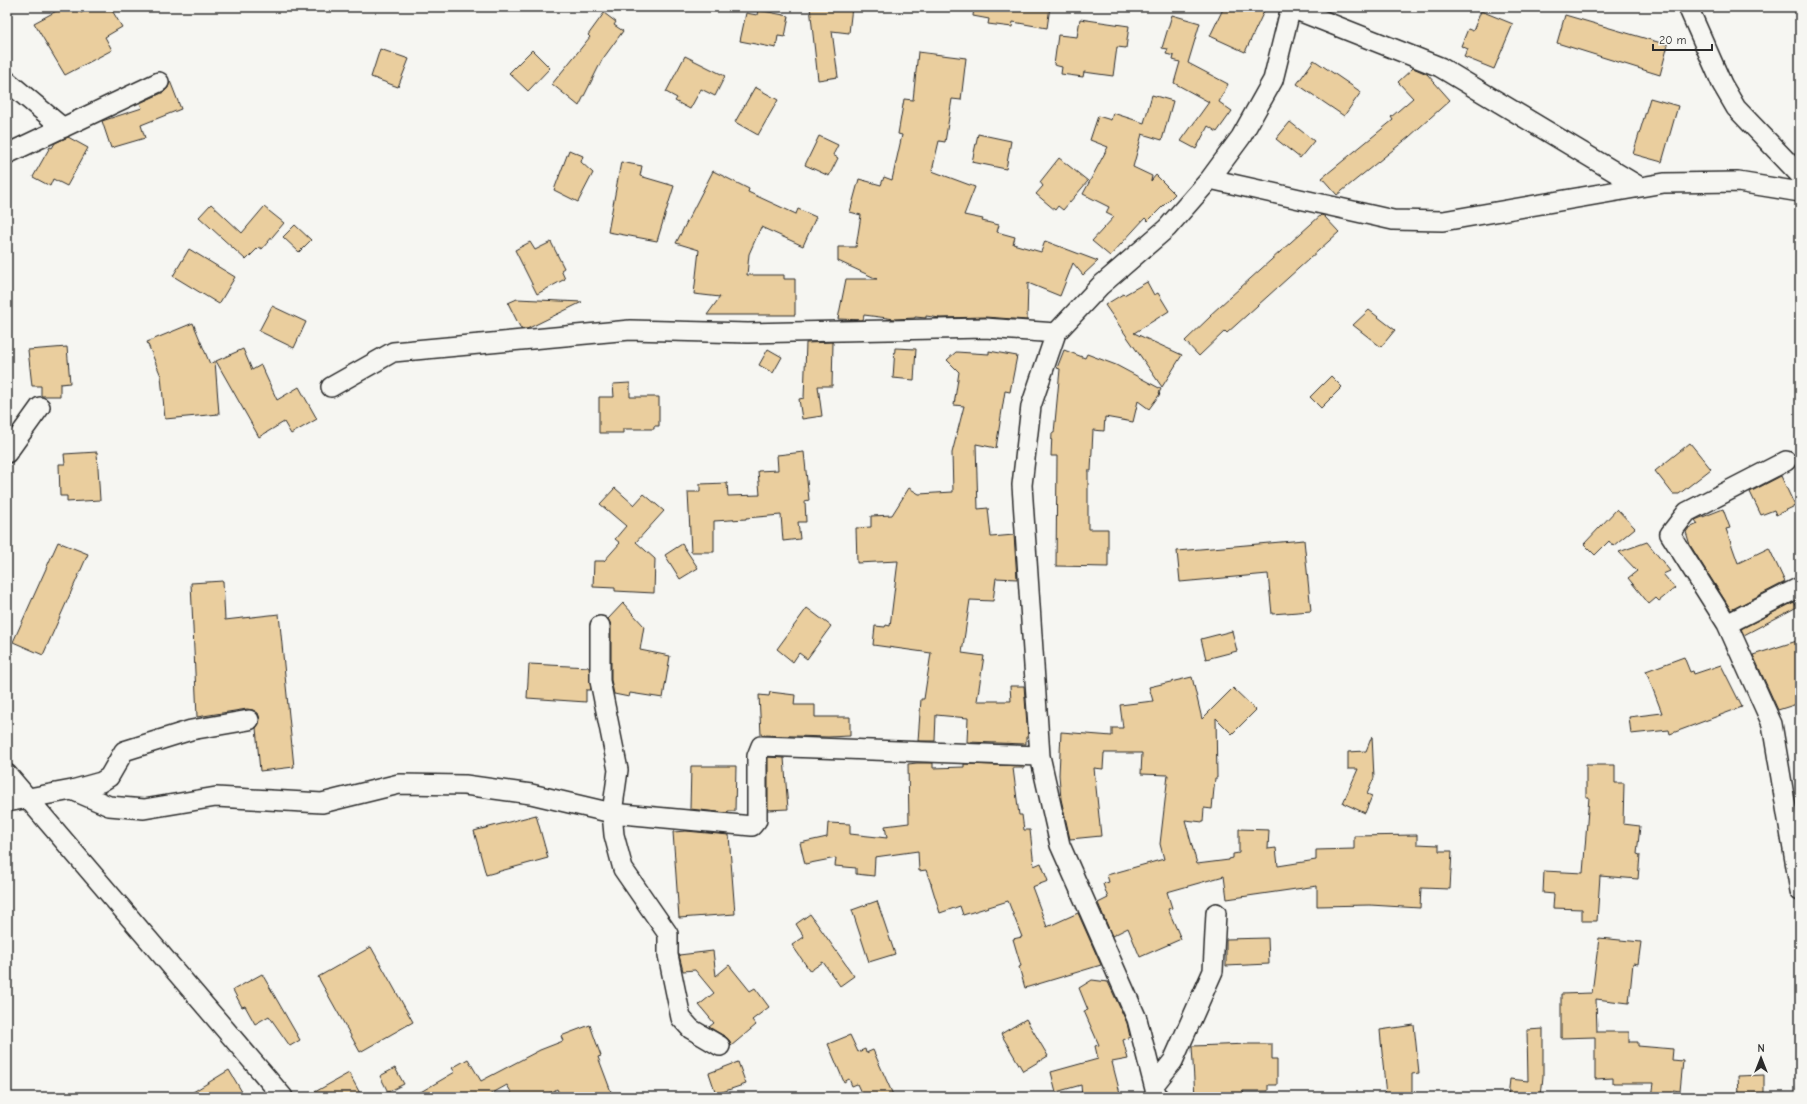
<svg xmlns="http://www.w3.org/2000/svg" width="1807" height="1104" viewBox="0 0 1807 1104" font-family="'Comic Neue',sans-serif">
	<rect width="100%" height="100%" fill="#f6f6f2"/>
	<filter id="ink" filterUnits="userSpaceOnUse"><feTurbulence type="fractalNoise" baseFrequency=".025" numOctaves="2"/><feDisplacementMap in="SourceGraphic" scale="8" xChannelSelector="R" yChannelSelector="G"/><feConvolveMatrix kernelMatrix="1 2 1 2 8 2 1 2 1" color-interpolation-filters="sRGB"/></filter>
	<g filter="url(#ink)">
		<path fill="#eace9e" stroke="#2b2b2b" d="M 64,7 L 78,7 L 81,13 L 92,7 L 110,7 L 122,27 L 105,37 L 112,50 L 65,75 L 34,23 Z
			M 810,7 L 852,7 L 849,33 L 832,31 L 838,77 L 818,80 Z
			M 974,7 L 1050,7 L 1047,28 L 1013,22 L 1012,27 L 988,24 L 989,19 L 973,16 Z
			M 1224,7 L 1266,7 L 1245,52 L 1210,36 Z
			M 758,10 L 789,16 L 785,37 L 778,36 L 776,48 L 740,41 L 746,13 L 757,15 Z
			M 1481,11 L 1513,24 L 1494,69 L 1464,57 L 1468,49 L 1461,46 L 1468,29 L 1473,31 Z
			M 604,13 L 616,22 L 614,25 L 623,31 L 602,60 L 579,106 L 552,84 L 590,37 L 588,35 Z
			M 1172,15 L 1200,23 L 1188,63 L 1228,84 L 1219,102 L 1232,111 L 1217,132 L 1208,126 L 1196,149 L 1181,141 L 1209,102 L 1174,83 L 1180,62 L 1173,60 L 1174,56 L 1166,54 L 1168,49 L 1162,48 Z
			M 1565,15 L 1668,45 L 1660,75 L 1557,43 Z
			M 1080,19 L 1129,26 L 1126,48 L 1117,47 L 1113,76 L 1084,72 L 1083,77 L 1061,74 L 1062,67 L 1054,65 L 1058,35 L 1077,37 Z
			M 380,49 L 409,59 L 398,87 L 371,77 Z
			M 532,50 L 550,68 L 528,91 L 509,73 Z
			M 918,52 L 966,58 L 961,100 L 952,99 L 945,142 L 939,141 L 932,171 L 975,187 L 964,215 L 983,219 L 982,221 L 999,225 L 997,232 L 1015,237 L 1013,244 L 1041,252 L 1045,241 L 1098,261 L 1083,275 L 1073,263 L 1060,296 L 1028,283 L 1027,320 L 985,317 L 940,318 L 926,316 L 926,318 L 915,317 L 915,318 L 895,319 L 864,315 L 863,320 L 838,319 L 846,279 L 877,279 L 838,261 L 838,247 L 856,247 L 861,215 L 850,212 L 859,179 L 881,185 L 884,177 L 892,180 L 902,135 L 898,134 L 904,99 L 913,100 Z
			M 685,56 L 725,76 L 715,96 L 701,89 L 690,109 L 675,101 L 677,98 L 666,92 Z
			M 1314,60 L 1361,92 L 1344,116 L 1297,84 Z
			M 1413,68 L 1427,74 L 1450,100 L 1409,137 L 1337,195 L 1322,178 L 1393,120 L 1391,117 L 1413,98 L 1398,82 Z
			M 170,81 L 181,109 L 141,125 L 145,138 L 111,148 L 102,121 L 142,108 L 140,103 L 164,92 L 168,88 Z
			M 755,87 L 778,100 L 758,135 L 735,122 Z
			M 1152,95 L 1173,101 L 1162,140 L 1142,134 L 1133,167 L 1152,176 L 1151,181 L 1156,175 L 1175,194 L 1148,221 L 1145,218 L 1110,256 L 1092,241 L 1114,217 L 1106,213 L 1109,207 L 1083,194 L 1108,147 L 1090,140 L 1098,116 L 1111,120 L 1113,113 L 1144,123 Z
			M 1650,98 L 1678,106 L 1662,162 L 1633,154 Z
			M 1290,122 L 1314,141 L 1300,158 L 1276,139 Z
			M 978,134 L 1011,141 L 1006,169 L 972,162 Z
			M 819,136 L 838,145 L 833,155 L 838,158 L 829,176 L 805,165 Z
			M 68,137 L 88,148 L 67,186 L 53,179 L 50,186 L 33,177 L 50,147 L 52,148 L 55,143 Z
			M 569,150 L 583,156 L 581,162 L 593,173 L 578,202 L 554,190 Z
			M 1059,158 L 1088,181 L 1063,210 L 1058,206 L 1055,210 L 1036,194 L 1043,186 L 1040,182 Z
			M 621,162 L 642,166 L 640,176 L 674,186 L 657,241 L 608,232 Z
			M 713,171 L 749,189 L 748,192 L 796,214 L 798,209 L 816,217 L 803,246 L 761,227 L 749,254 L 747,275 L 784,275 L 784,279 L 795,279 L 795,315 L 707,315 L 720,297 L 694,294 L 699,250 L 676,243 Z
			M 211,204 L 242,233 L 264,207 L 284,223 L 262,249 L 259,247 L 246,260 L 199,217 Z
			M 1321,215 L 1324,216 L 1339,232 L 1227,333 L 1225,331 L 1199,356 L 1185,341 L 1211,316 L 1210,315 Z
			M 295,225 L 311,240 L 299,252 L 283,237 Z
			M 530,242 L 535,250 L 551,242 L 564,268 L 561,270 L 565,279 L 537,294 L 515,250 Z
			M 189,249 L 235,277 L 219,304 L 173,276 Z
			M 1147,282 L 1154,295 L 1158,293 L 1169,311 L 1134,333 L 1182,355 L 1162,387 L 1105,305 L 1123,294 L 1124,295 Z
			M 517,299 L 582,302 L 527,329 L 521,329 L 508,303 Z
			M 272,306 L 306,322 L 294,348 L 259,331 Z
			M 1369,310 L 1395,330 L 1381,347 L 1353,325 Z
			M 193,323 L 210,364 L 215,361 L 219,414 L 165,419 L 161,376 L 147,342 Z
			M 833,342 L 832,386 L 818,386 L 822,416 L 802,419 L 799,399 L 804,398 L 806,343 Z
			M 67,347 L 70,383 L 60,384 L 60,396 L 41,396 L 41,386 L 32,386 L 28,350 Z
			M 895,348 L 916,349 L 914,380 L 893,378 Z
			M 243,349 L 252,370 L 261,365 L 277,400 L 299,387 L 317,419 L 291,434 L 284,422 L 259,437 L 216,361 Z
			M 768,349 L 782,357 L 773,373 L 759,365 Z
			M 1064,350 L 1085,358 L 1087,354 L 1116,365 L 1161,389 L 1159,393 L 1160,394 L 1149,409 L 1138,401 L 1133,422 L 1105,417 L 1104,431 L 1093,430 L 1091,471 L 1088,471 L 1088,529 L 1108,529 L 1108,567 L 1056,566 L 1057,456 L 1051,456 L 1052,433 L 1054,433 L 1060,369 L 1057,368 Z
			M 989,351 L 1017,356 L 1010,392 L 1005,391 L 996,448 L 976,444 L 978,509 L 988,508 L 991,537 L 1014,535 L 1017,579 L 996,578 L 993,601 L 970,600 L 962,653 L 984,656 L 977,701 L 1011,701 L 1010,686 L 1024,686 L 1028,737 L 1026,737 L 1026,744 L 967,742 L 968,718 L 936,715 L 935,741 L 918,741 L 921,699 L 924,699 L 931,653 L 873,645 L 875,626 L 885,627 L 886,625 L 890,626 L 898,561 L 857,563 L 856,528 L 871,527 L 871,516 L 892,515 L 909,488 L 919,494 L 953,492 L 952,453 L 964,406 L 954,405 L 959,372 L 947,360 L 956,352 L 989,354 Z
			M 1331,376 L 1342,387 L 1321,408 L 1310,397 Z
			M 630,383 L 630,397 L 659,397 L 659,426 L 654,426 L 654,429 L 623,429 L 623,433 L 599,433 L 599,397 L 614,397 L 613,384 Z
			M 1690,443 L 1711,469 L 1679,494 L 1673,494 L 1655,471 Z
			M 97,452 L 100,500 L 67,502 L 67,496 L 60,496 L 59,464 L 65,464 L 64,454 Z
			M 804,452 L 809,500 L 805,501 L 806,522 L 798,522 L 800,539 L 783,541 L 781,515 L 746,518 L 746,519 L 714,521 L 714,552 L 691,552 L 688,492 L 700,492 L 700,484 L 727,483 L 728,496 L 760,495 L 758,471 L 778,470 L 777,455 Z
			M 1781,476 L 1795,506 L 1776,515 L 1774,510 L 1761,515 L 1750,492 Z
			M 615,488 L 634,505 L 644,494 L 664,511 L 636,542 L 655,559 L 654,593 L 615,591 L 615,588 L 593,587 L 594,561 L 604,561 L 620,543 L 615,539 L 626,526 L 600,504 Z
			M 1617,509 L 1635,528 L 1613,546 L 1609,541 L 1595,555 L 1584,544 Z
			M 1723,509 L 1730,528 L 1726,529 L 1738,563 L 1769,548 L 1785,582 L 1731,610 L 1690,545 L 1686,532 L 1689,528 L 1698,524 L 1695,520 Z
			M 1304,540 L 1311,611 L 1272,614 L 1268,574 L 1180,582 L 1177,551 Z
			M 58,542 L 88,554 L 43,655 L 13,642 Z
			M 1647,542 L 1670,571 L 1663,574 L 1675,588 L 1659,601 L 1656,598 L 1649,604 L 1628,578 L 1637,571 L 1619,552 Z
			M 682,544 L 698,568 L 680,579 L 665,555 Z
			M 223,581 L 225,620 L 279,614 L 294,767 L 260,771 L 256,728 L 259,724 L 260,719 L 258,713 L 253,710 L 247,709 L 197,717 L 191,583 Z
			M 1794,602 L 1797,607 L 1744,635 L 1741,629 Z
			M 623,603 L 644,626 L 640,650 L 670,656 L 663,698 L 630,693 L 629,697 L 614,694 L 611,680 L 611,625 L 608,619 Z
			M 807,608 L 831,626 L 807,659 L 799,653 L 793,662 L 777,649 Z
			M 1232,631 L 1237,651 L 1206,659 L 1201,639 Z
			M 1800,640 L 1800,703 L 1778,710 L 1753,655 Z
			M 1684,657 L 1690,672 L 1693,671 L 1694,674 L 1721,665 L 1742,707 L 1670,734 L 1669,730 L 1631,734 L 1629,717 L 1662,713 L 1646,671 Z
			M 529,664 L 589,667 L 591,690 L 586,690 L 586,702 L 527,698 Z
			M 1192,677 L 1202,719 L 1233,688 L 1256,710 L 1232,734 L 1216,718 L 1217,778 L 1215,778 L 1212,809 L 1204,808 L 1203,822 L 1185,820 L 1197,864 L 1229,860 L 1229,859 L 1233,858 L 1233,854 L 1239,853 L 1239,829 L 1269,830 L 1268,849 L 1276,848 L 1278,866 L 1316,860 L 1316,850 L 1354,849 L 1354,836 L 1417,835 L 1417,844 L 1439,845 L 1439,851 L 1452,851 L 1450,889 L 1421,888 L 1420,908 L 1370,905 L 1317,906 L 1317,886 L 1227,899 L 1224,876 L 1167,892 L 1172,908 L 1168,909 L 1181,939 L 1140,957 L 1128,928 L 1112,936 L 1098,903 L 1108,898 L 1103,884 L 1109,882 L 1107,875 L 1164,859 L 1160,844 L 1168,775 L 1141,774 L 1142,753 L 1104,753 L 1103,769 L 1094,768 L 1101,836 L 1070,839 L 1061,799 L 1059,775 L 1061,732 L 1112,736 L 1112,728 L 1123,728 L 1120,705 L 1153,701 L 1149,687 Z
			M 770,692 L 795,695 L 794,705 L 815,705 L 815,717 L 850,717 L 850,736 L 828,737 L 761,735 L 759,695 L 769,696 Z
			M 1372,736 L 1374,778 L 1367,794 L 1372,796 L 1365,813 L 1343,803 L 1358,769 L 1348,769 L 1348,752 L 1366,751 Z
			M 768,757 L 784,758 L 788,809 L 768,810 Z
			M 917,763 L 933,763 L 933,768 L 964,767 L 964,764 L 1024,766 L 1024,768 L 1013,768 L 1019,815 L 1022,815 L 1024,830 L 1030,830 L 1034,866 L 1041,863 L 1048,881 L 1032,887 L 1047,927 L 1078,913 L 1101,965 L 1025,988 L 1019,967 L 1021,966 L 1013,939 L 1022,937 L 1008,901 L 963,915 L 960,906 L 940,913 L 931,884 L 932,884 L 931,884 L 926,870 L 919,871 L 918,851 L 875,857 L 874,876 L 856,874 L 856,868 L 835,866 L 836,858 L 805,864 L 800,843 L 827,837 L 828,823 L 850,824 L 850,834 L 887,838 L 885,826 L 909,823 L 908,764 Z
			M 1586,765 L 1615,765 L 1615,783 L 1624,783 L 1623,824 L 1640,826 L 1637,854 L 1640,855 L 1638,879 L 1600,876 L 1597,921 L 1582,921 L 1582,909 L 1553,908 L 1554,894 L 1543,893 L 1544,871 L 1583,873 L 1589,797 L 1586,797 Z
			M 691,766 L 736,766 L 735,811 L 728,811 L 728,813 L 690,809 Z
			M 536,815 L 548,858 L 486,875 L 474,831 Z
			M 686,831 L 729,835 L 735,914 L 679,918 L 673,832 Z
			M 877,901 L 895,954 L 869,962 L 852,910 Z
			M 810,914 L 854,976 L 840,986 L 823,962 L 810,971 L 792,945 L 804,937 L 796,924 Z
			M 1268,938 L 1269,964 L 1226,966 L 1226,939 Z
			M 1599,938 L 1641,942 L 1638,964 L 1633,963 L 1629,1003 L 1596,999 L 1597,1032 L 1629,1032 L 1629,1042 L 1638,1042 L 1638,1046 L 1673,1049 L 1672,1060 L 1683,1061 L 1680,1091 L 1673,1090 L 1672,1097 L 1652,1097 L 1654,1083 L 1613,1083 L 1613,1078 L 1595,1079 L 1595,1037 L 1561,1038 L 1561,994 L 1592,993 Z
			M 371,947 L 413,1022 L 360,1052 L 318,977 Z
			M 713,951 L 716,976 L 729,965 L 750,991 L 755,988 L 769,1007 L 752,1020 L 756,1025 L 731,1046 L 730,1041 L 726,1037 L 709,1027 L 714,1023 L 699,1005 L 714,993 L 695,970 L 683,971 L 679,955 Z
			M 262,974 L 300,1040 L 290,1046 L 269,1016 L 255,1024 L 245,1006 L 242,1007 L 233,990 Z
			M 1092,980 L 1108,982 L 1127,1023 L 1130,1037 L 1123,1040 L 1128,1059 L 1112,1062 L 1121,1097 L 1082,1097 L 1081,1085 L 1056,1092 L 1051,1072 L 1098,1059 L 1095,1046 L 1099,1045 L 1084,1011 L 1088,1010 L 1079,988 Z
			M 1026,1019 L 1048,1056 L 1023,1071 L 1001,1034 Z
			M 590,1025 L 601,1056 L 598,1057 L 613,1097 L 561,1097 L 557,1089 L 543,1097 L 514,1097 L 507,1085 L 489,1095 L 490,1097 L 412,1097 L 455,1072 L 452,1068 L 468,1059 L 481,1081 L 540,1050 L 563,1041 L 561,1036 Z
			M 1414,1025 L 1419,1073 L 1412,1074 L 1412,1097 L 1386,1097 L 1380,1030 Z
			M 1543,1029 L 1543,1076 L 1541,1097 L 1508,1097 L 1510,1079 L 1528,1081 L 1527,1030 Z
			M 850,1035 L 858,1052 L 865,1049 L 866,1053 L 873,1050 L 894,1097 L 863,1097 L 857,1084 L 852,1086 L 849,1079 L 844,1082 L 828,1044 Z
			M 1249,1044 L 1272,1044 L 1272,1059 L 1277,1059 L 1277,1085 L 1268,1085 L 1268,1091 L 1243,1091 L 1244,1097 L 1195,1097 L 1192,1046 Z
			M 738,1062 L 746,1084 L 716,1094 L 709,1073 Z
			M 395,1068 L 404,1084 L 388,1092 L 380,1076 Z
			M 229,1070 L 245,1097 L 185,1097 Z
			M 349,1073 L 362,1097 L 306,1097 Z
			M 1764,1075 L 1764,1093 L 1739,1094 L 1738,1076 Z"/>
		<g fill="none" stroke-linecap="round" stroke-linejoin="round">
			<g stroke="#2b2b2b" stroke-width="22">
				<path id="minor" d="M 1688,7 L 1722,84 L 1736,108 L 1800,175
					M 1291,8 L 1440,67 L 1640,187
					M 7,81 L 63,128
					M 7,154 L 159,82
					M 1210,179 L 1393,220 L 1443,221 L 1664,183 L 1738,182 L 1800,192
					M 331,387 L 393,352 L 630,330 L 748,333 L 985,328 L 1056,333
					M 7,453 L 40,407
					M 1786,461 L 1687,512 L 1670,534 L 1727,624 L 1772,724 L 1800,891
					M 1727,624 L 1800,587
					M 600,626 L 600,681 L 618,770 L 612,813 L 614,835 L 623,869 L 668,934 L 668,955 L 681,1018 L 691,1029 L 720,1046
					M 7,774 L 283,1097
					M 72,790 L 101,782 L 109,777 L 124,751 L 191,730 L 249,720
					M 7,802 L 72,790 L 109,806 L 144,809 L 216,797 L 322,803 L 399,784 L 465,785 L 531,794 L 612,813 L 752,826 L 757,820 L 757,756 L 761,746 L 1040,756
					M 1154,1085 L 1173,1061 L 1213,971 L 1216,913
					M 1157,1097 L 1137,1019 L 1060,845 L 1040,756 L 1022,485 L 1031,406 L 1056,333 L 1100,286 L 1167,228 L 1210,179 L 1241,137 L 1273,80 L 1291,7"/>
			</g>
			<use href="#minor" stroke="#f6f6f2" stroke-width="19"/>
		</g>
	</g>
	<rect width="1807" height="1104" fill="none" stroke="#f6f6f2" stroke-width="24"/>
	<rect x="12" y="12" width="1783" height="1080" fill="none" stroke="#2b2b2b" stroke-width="1.5" filter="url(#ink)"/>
	<g transform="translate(1761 1058)" stroke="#f6f6f2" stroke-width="3" paint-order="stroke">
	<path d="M0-3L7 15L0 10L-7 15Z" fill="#2b2b2b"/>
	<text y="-6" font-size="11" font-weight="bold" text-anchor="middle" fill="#2b2b2b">N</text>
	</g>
	<path d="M1653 44v6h59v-6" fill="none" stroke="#2b2b2b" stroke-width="2"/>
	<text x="1659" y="44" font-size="12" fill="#2b2b2b" stroke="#f6f6f2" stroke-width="3" paint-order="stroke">20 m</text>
</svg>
